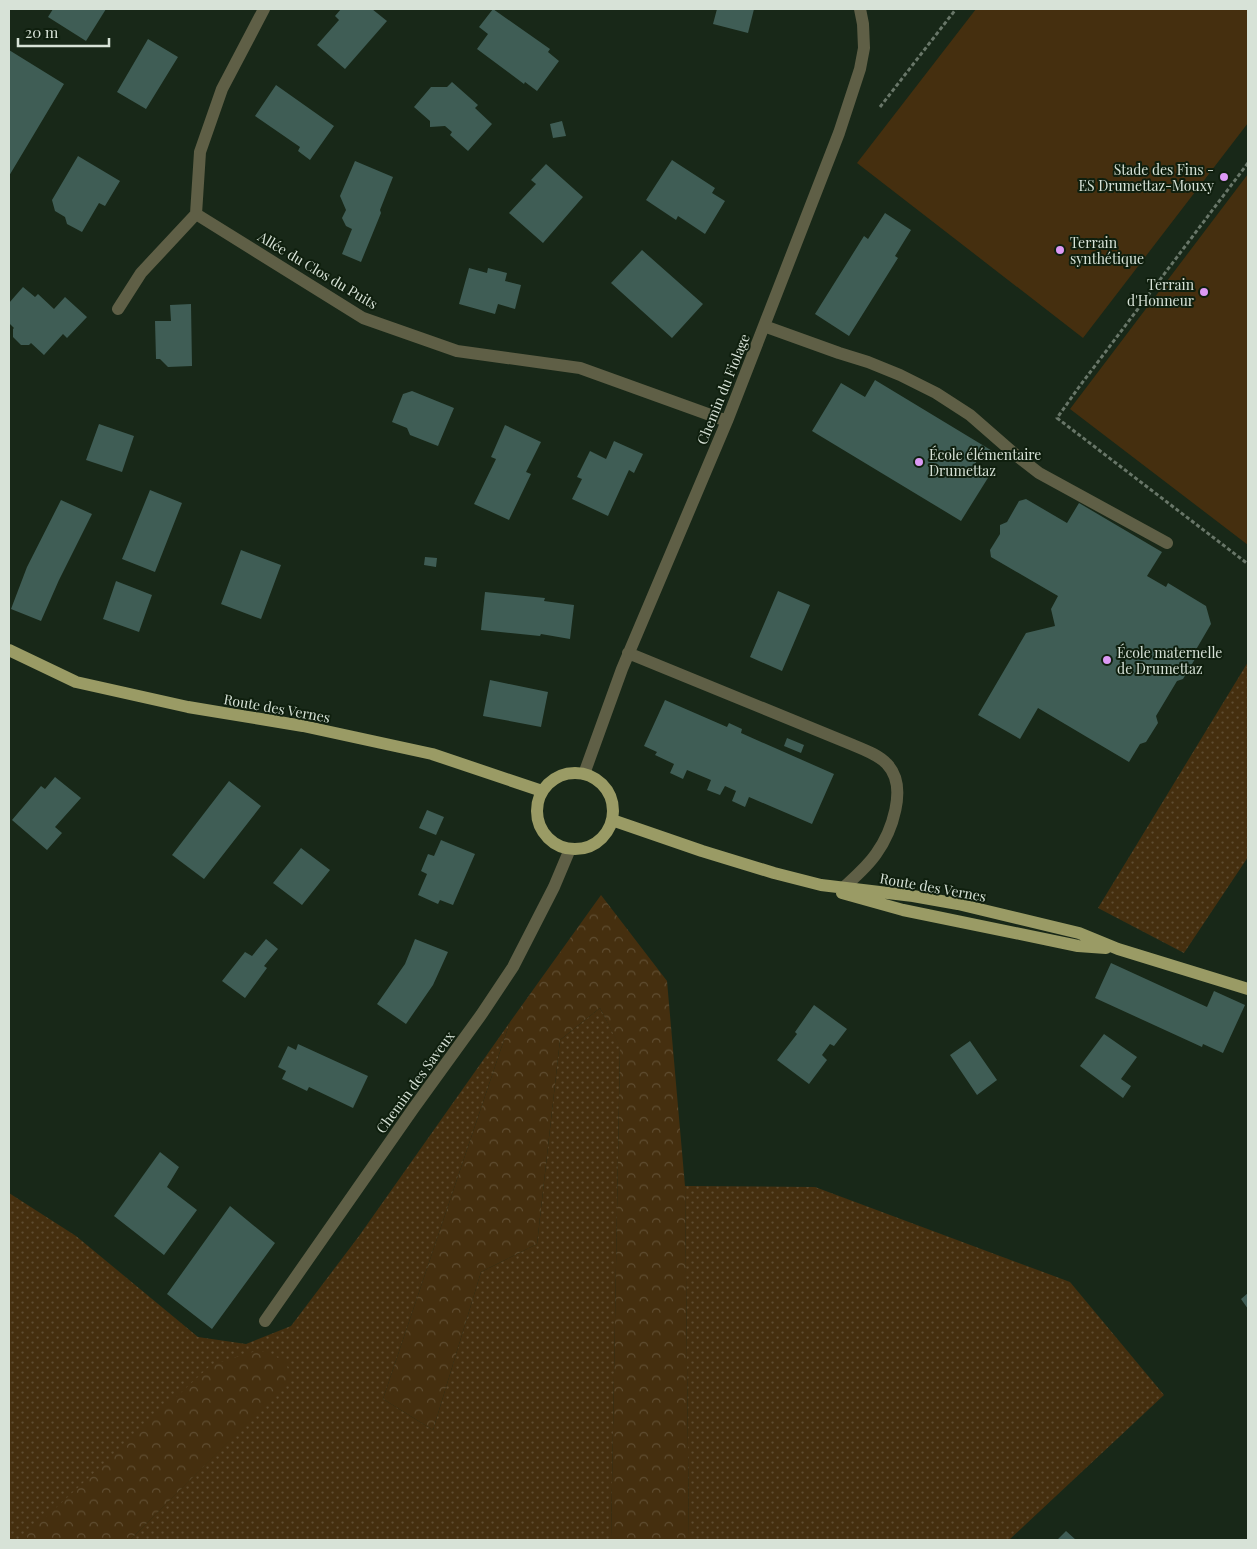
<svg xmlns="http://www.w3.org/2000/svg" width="1257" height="1549" viewBox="0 0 1257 1549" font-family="'Playfair Display',serif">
	<defs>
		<pattern id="grass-dots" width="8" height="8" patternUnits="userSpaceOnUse" patternTransform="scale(1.25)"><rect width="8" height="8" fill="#452f0f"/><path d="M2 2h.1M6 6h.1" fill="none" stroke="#5f4d31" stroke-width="1.8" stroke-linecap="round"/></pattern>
		<pattern id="forest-crowns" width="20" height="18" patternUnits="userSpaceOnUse" patternTransform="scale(1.25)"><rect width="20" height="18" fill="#452f0f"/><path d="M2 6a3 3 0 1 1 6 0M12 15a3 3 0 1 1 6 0" fill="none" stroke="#5f4d31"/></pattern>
	</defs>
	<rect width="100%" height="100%" fill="#182818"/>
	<path fill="url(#grass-dots)" d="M 1248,662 L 1248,857 L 1184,953 L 1098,908 Z
		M 600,1008 L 620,1046 L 611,1540 L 130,1540 L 290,1379 L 21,1540 L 9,1540 L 9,1193 L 76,1236 L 198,1337 L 246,1344 L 291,1326 L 359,1236 L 510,1022 L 383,1399 L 433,1430 L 481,1272 L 537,1244 L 560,1040 Z
		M 685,1186 L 815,1187 L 1070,1282 L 1164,1395 L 1009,1540 L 689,1540 Z"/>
	<path fill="url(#forest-crowns)" d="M 601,895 L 667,981 L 685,1186 L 689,1540 L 611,1540 L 620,1047 L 600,1008 L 560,1040 L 537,1244 L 481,1272 L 433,1430 L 383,1399 L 510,1022 Z
		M 259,1350 L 285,1360 L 291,1379 L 130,1540 L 21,1540 L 211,1365 Z"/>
	<path fill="#452f0f" d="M 976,9 L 1248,9 L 1248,123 L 1083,338 L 857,163 Z
		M 1248,174 L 1248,545 L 1070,409 Z"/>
	<path fill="#3f5d55" d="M 53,9 L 106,9 L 86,41 L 48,17 Z
		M 341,9 L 372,9 L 387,21 L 345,69 L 317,45 L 339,20 L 335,16 Z
		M 493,9 L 550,49 L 548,52 L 559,61 L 537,91 L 525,82 L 524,84 L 477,49 L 488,34 L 479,27 Z
		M 717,9 L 754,9 L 748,33 L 713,24 Z
		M 148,39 L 178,57 L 146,109 L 117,92 Z
		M 9,50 L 64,84 L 9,176 Z
		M 452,82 L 478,105 L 475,108 L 492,124 L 468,151 L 450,135 L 452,132 L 445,126 L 430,127 L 430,121 L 414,107 L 431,87 L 447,87 Z
		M 276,85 L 334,126 L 310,160 L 298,151 L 300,147 L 255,116 Z
		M 562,121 L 566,136 L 553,138 L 550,124 Z
		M 78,156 L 120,181 L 105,206 L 99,203 L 82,232 L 67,224 L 65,217 L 55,211 L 52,200 Z
		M 672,160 L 715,188 L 712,193 L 725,201 L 705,234 L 678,216 L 676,220 L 646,200 Z
		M 355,161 L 393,177 L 380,210 L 381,213 L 361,262 L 342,254 L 352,229 L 346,226 L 342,218 L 346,210 L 340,196 Z
		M 546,164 L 583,197 L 543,243 L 509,213 L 536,184 L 531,180 Z
		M 885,213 L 911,230 L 895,256 L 898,258 L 849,336 L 815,314 L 864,236 L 868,239 Z
		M 642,250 L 703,304 L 672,338 L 611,283 Z
		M 469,268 L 487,273 L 488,268 L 507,273 L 505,281 L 521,285 L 515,309 L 498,304 L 495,314 L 459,304 Z
		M 23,287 L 35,297 L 38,294 L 54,309 L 65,297 L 87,317 L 67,338 L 63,334 L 44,355 L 31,343 L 29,345 L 21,345 L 13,337 L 13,329 L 14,328 L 9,323 L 9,303 Z
		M 191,304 L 192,366 L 168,367 L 160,359 L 156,359 L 155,321 L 171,321 L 170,305 Z
		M 875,380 L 994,452 L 989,460 L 981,455 L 975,464 L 991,473 L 961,521 L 812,431 L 841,383 L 865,397 Z
		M 412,391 L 454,408 L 438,446 L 410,435 L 407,428 L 392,422 L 403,394 Z
		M 99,424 L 134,436 L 122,472 L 86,460 Z
		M 505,425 L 541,442 L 526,472 L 531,474 L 509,520 L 474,504 L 496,459 L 491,457 Z
		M 614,441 L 643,454 L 634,473 L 629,470 L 608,516 L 572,499 L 582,479 L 577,477 L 590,451 L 606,459 Z
		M 150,490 L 182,503 L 155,572 L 122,559 Z
		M 1026,499 L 1067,523 L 1079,503 L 1162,552 L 1147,576 L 1166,587 L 1168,583 L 1206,606 L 1211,624 L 1194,653 L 1195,659 L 1183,679 L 1177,681 L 1156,716 L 1158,723 L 1146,742 L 1140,744 L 1129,762 L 1038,708 L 1020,739 L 978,715 L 1026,633 L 1055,626 L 1051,609 L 1058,596 L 991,557 L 990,550 L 1000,534 L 1000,525 L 1007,522 L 1019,501 Z
		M 61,500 L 92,514 L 59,580 L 41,621 L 11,609 L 27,567 Z
		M 241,550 L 281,565 L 261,619 L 221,604 Z
		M 425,557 L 437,558 L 436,567 L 424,565 Z
		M 116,581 L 152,595 L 139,632 L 103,619 Z
		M 778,591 L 810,605 L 782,671 L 750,657 Z
		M 485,592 L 545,598 L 544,601 L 574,605 L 570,639 L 541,634 L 540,636 L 481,630 Z
		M 490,680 L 548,692 L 541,727 L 483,716 Z
		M 665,700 L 727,727 L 729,723 L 742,729 L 741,733 L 834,774 L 812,824 L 749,797 L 745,807 L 732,801 L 736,791 L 725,786 L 720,795 L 707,790 L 711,780 L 687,770 L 683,779 L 670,773 L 674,764 L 655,755 L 657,752 L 644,746 Z
		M 787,738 L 804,745 L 801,753 L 784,746 Z
		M 55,777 L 81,798 L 55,827 L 62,833 L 47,850 L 12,820 L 41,786 L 45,789 Z
		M 229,781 L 261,806 L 204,879 L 172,855 Z
		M 427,810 L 444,817 L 436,835 L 419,828 Z
		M 441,840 L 475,854 L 453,905 L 440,900 L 438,904 L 418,895 L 427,874 L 421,871 L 428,854 L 434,856 Z
		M 301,848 L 330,870 L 302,905 L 273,883 Z
		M 266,939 L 278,949 L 264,966 L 267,968 L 245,998 L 222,981 L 245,952 L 252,956 Z
		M 415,939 L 448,952 L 433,985 L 406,1024 L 377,1004 L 405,964 Z
		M 1111,963 L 1207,1007 L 1214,991 L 1245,1005 L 1223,1053 L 1203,1044 L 1202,1047 L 1095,998 Z
		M 814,1005 L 847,1029 L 834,1046 L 830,1044 L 822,1055 L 827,1060 L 809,1084 L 777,1060 L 797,1034 L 795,1032 Z
		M 1104,1034 L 1137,1057 L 1121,1079 L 1131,1086 L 1123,1098 L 1080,1066 Z
		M 970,1041 L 997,1080 L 977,1095 L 950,1055 Z
		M 298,1044 L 368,1076 L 353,1108 L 309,1087 L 307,1091 L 282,1079 L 286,1071 L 278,1067 L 288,1046 L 296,1050 Z
		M 160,1152 L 179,1167 L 167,1187 L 197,1210 L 164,1255 L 114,1216 Z
		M 230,1206 L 275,1243 L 212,1329 L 167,1294 Z
		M 1248,1293 L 1248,1309 L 1241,1299 Z
		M 1066,1531 L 1076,1540 L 1057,1540 Z"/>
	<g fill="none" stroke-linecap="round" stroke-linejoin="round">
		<path stroke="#687668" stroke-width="3" stroke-dasharray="4 2.5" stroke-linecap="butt" d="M 880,107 L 956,9
			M 1248,163 L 1079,387 L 1057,418 L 1248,564"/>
		<path stroke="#5f5f46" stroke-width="12" d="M 264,9 L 222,89 L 200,152 L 196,214 L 363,318 L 457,351 L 580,368 L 727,421
			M 118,309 L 141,273 L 196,214
			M 764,326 L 839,353 L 868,362 L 900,375 L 936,393 L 970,415 L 1017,456 L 1039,473 L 1167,543
			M 628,653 L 853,745 C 865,750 879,755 887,764 C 909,787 891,833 876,854 C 867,867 855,877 843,888
			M 584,774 L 622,669 L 727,421 L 839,133 L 860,69 L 864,48 L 863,24 L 860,9
			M 265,1321 L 413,1109 L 481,1015 L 513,967 L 554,887 L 570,849"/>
		<path stroke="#9a9b65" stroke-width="12" d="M 9,650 L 76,682 L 188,707 L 303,726 L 432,754 L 542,791
			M537 811a38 38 0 1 1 76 0a38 38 0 1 1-76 0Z
			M 612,820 L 702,851 L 774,873 L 821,885 L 913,896 L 958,904 L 1079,933 L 1118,949 L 1248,989
			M 842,893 L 903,910 L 1078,946 L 1106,948"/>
	</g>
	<g fill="#dc99f5" stroke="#0f1f0e" stroke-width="2">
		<circle cx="1224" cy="177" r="5"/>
		<circle cx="1060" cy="250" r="5"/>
		<circle cx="1204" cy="292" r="5"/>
		<circle cx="919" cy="462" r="5"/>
		<circle cx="1107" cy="660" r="5"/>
	</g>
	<g text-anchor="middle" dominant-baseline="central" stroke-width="4" stroke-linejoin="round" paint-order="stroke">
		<g font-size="14" fill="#d7e2d7" stroke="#0f1f0e" text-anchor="start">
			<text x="1214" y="169" text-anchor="end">Stade des Fins -<tspan x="1214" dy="16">ES Drumettaz-Mouxy</tspan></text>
			<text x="1070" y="242">Terrain<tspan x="1070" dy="16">synthétique</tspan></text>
			<text x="1194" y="284" text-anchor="end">Terrain<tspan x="1194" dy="16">d'Honneur</tspan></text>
			<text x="929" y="454">École élémentaire<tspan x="929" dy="16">Drumettaz</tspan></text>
			<text x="1117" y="652">École maternelle<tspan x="1117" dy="16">de Drumettaz</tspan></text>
		</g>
		<g font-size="14" fill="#d7e2d7" stroke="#0f1f0e">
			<text transform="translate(318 270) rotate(31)">Allée du Clos du Puits</text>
			<text transform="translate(723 389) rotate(-68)">Chemin du Fiolage</text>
			<text transform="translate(277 708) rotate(10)">Route des Vernes</text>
			<text transform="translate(933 887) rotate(10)">Route des Vernes</text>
			<text transform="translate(415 1082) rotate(-54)">Chemin des Saveux</text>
		</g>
	</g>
	<rect width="1257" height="1549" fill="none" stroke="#d7e2d7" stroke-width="20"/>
	<path d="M18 38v8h91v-8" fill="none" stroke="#d7e2d7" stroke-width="2.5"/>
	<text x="25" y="38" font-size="15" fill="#d7e2d7" stroke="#0f1f0e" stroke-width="4" paint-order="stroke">20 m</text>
</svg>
